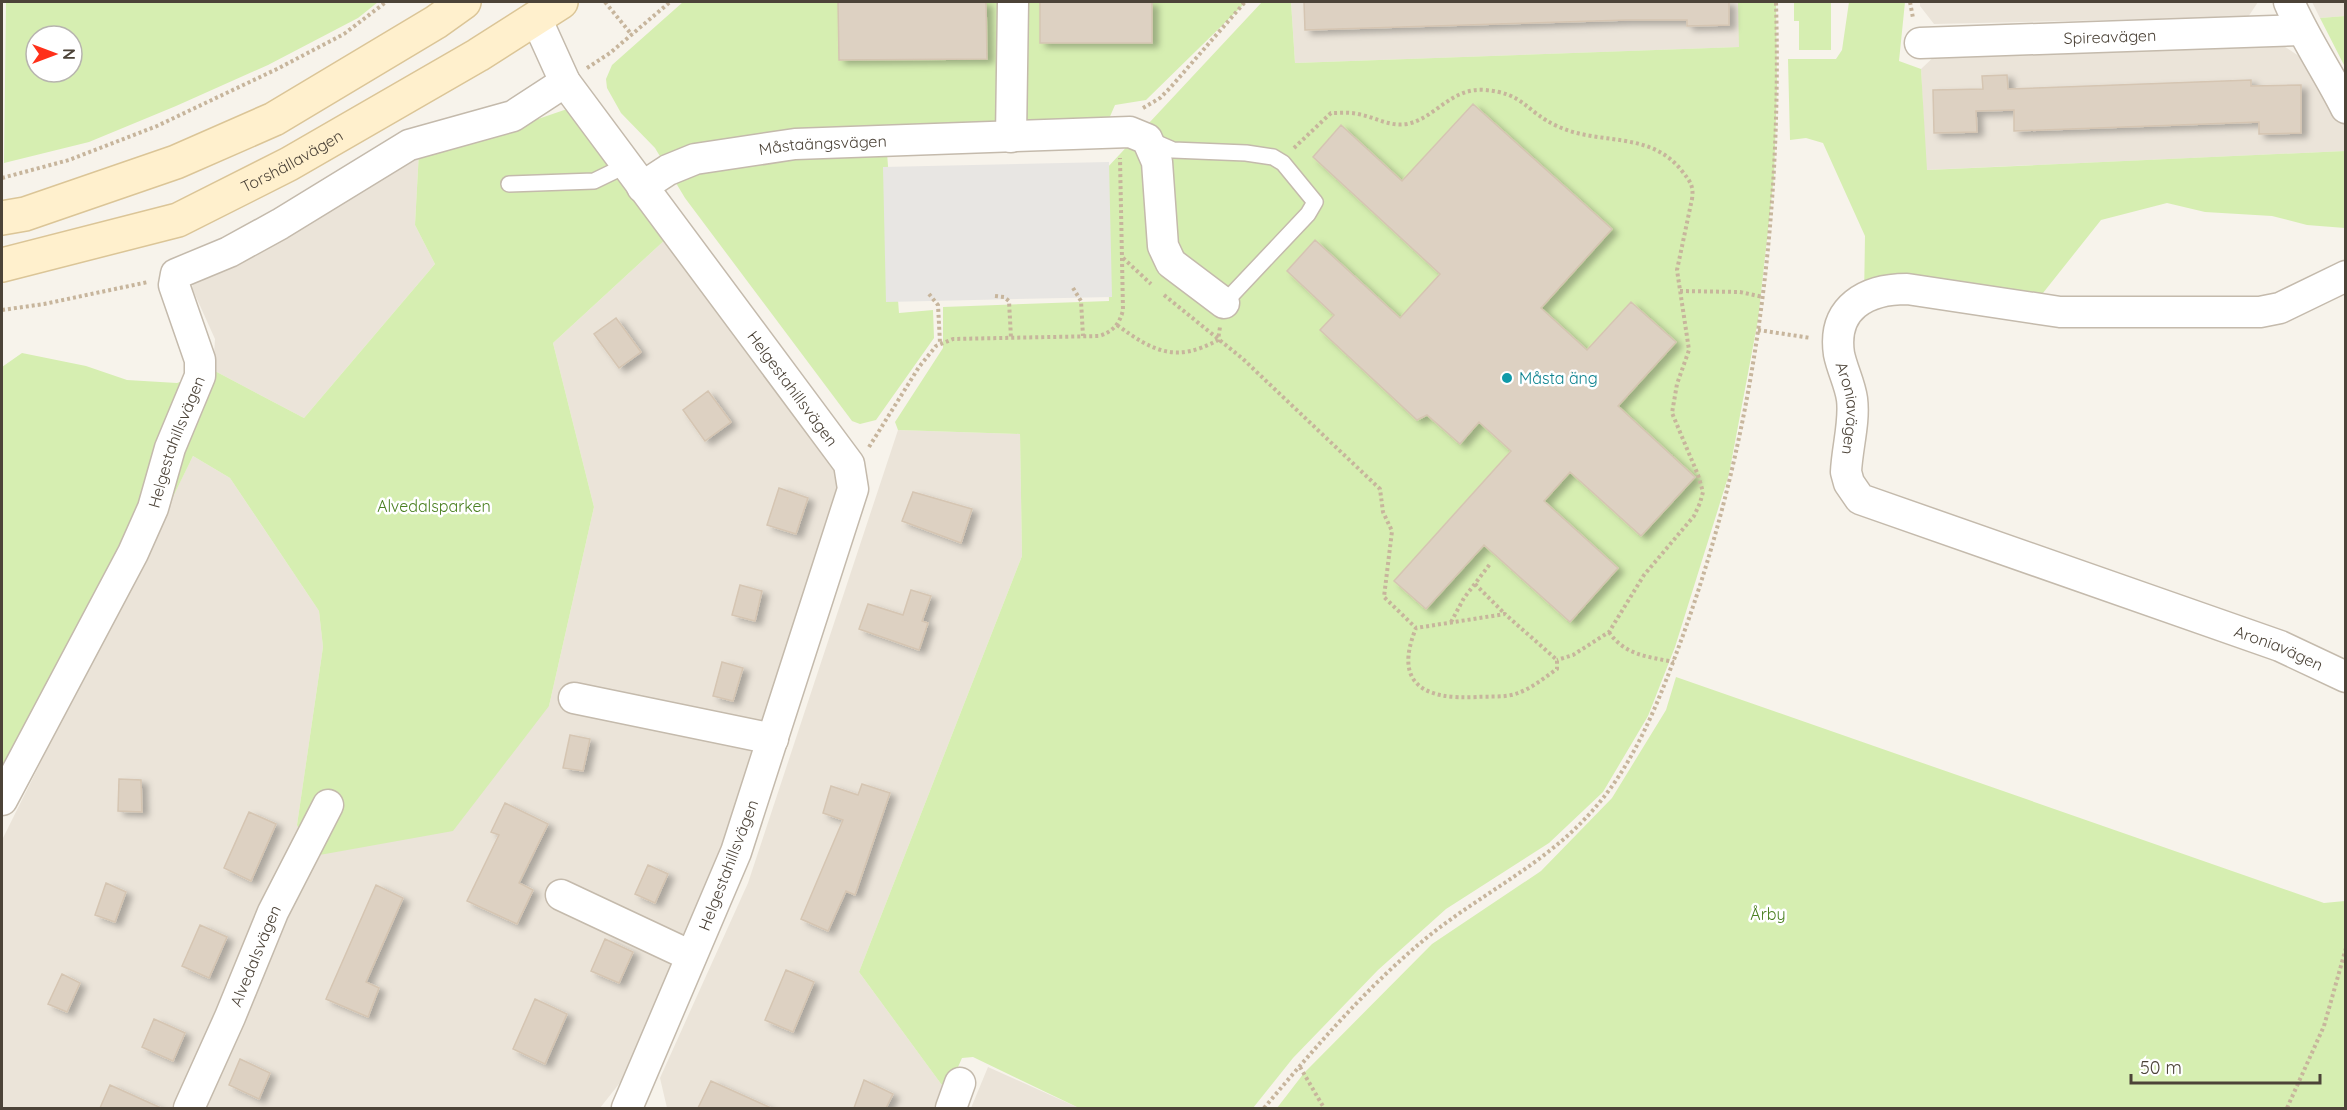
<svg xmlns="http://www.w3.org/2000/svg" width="2347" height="1110" viewBox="0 0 2347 1110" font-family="Quicksand,sans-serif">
	<defs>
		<filter id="shadow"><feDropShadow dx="6" dy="4" stdDeviation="3" flood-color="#0004"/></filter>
	</defs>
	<rect width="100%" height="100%" fill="#f7f3eb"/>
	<path fill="#ebe4d9" d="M 1291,2 L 1738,2 L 1740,47 L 1295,63 Z
		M 1920,2 L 2258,2 L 2248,17 L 1934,24 L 1920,6 Z
		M 2312,2 L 2345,2 L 2345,16 L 2320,18 Z
		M 2276,41 L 2326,74 L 2345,125 L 2345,151 L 1926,170 L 1921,69 L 1939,52 Z
		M 419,151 L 415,225 L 435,264 L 304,418 L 213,370 L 215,339 L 192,288 L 195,273 Z
		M 667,238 L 825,434 L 843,495 L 743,811 L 630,1070 L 600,1108 L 2,1108 L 2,840 L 193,456 L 230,478 L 319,611 L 323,647 L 297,825 L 549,706 L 594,507 L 553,343 Z
		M 898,430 L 1020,434 L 1022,556 L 859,972 L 947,1092 L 940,1108 L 667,1108 L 660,1078 L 748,883 Z
		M 988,1067 L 1079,1108 L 971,1108 Z"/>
	<path fill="#d6eeb1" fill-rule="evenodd" d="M 6,2 L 378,2 L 358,18 L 268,65 L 176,106 L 89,142 L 4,163 ZM 36,36 L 72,36 L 72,72 L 36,72 Z
		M 683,2 L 1246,2 L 1146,100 L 1115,105 L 1108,121 L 885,126 L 899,313 L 933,310 L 934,338 L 876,420 L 860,424 L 852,421 L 685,198 L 655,148 L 621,113 L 607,88 L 606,79 L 612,65 Z
		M 1262,2 L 1291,2 L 1295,63 L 1739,47 L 1738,2 L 1776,2 L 1777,86 L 1774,176 L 1758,320 L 1729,474 L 1675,647 L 1648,716 L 1603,792 L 1549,843 L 1446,909 L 1378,970 L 1293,1058 L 1253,1108 L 1079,1108 L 973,1057 L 962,1058 L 947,1092 L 859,972 L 1022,556 L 1020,434 L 898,430 L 895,422 L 943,348 L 943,307 L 1109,301 L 1106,169 Z
		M 1794,2 L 1831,2 L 1831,50 L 1799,50 L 1799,21 L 1794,21 Z
		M 1849,2 L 1905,2 L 1899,61 L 1921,69 L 1927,170 L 2345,151 L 2345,228 L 2307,225 L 2272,216 L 2205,212 L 2167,203 L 2101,220 L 2043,293 L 2010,305 L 1864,300 L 1865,236 L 1823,143 L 1806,138 L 1790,140 L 1788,59 L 1836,59 L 1842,50 Z
		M 2345,16 L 2346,16 L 2345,67 L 2320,18 Z
		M 573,107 L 667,238 L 553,343 L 594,507 L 549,706 L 453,831 L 314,856 L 297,825 L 323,647 L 319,611 L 230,478 L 193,456 L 95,656 L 2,800 L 2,367 L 22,353 L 86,366 L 127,380 L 177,383 L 213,370 L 304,418 L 435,264 L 415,225 L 419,151 L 477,140 Z
		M 1676,677 L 2324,903 L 2345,901 L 2345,1108 L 1277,1108 L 1304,1073 L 1432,944 L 1541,871 L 1612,798 L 1666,710 Z"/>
	<path fill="#e8e6e3" d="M 1109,162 L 1112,297 L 886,302 L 883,167 Z"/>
	<path fill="#ddd1c2" stroke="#d5c5b2" stroke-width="1.5" filter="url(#shadow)" d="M 838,2 L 986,2 L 987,59 L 839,60 Z
		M 1040,2 L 1152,2 L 1152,43 L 1040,43 Z
		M 1304,2 L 1729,2 L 1729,25 L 1687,26 L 1687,20 L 1626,20 L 1305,30 Z
		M 2007,75 L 2008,89 L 2251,80 L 2251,86 L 2301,85 L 2301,133 L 2259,134 L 2259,122 L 2014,131 L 2014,110 L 1976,111 L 1977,132 L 1934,133 L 1933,90 L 1983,89 L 1982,76 Z
		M 1473,104 L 1612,229 L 1541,308 L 1587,350 L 1631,302 L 1676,342 L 1618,406 L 1695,477 L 1641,536 L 1570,472 L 1544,501 L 1618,568 L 1570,622 L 1484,545 L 1426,609 L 1394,581 L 1511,451 L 1479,422 L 1460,444 L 1427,415 L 1417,420 L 1320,330 L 1334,315 L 1287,271 L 1315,240 L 1400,318 L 1440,274 L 1313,157 L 1341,125 L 1402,181 Z
		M 616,318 L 641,352 L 619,368 L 594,334 Z
		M 708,391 L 731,422 L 705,441 L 683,410 Z
		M 779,488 L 808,498 L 796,534 L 767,525 Z
		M 913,492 L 972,509 L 961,543 L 902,521 Z
		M 740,585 L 762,591 L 755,621 L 732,615 Z
		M 911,590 L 931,596 L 922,621 L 928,623 L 919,650 L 859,629 L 868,604 L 903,615 Z
		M 722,662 L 743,668 L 733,701 L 713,696 Z
		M 570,735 L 590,739 L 583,771 L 563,768 Z
		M 119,779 L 141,780 L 142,812 L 118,811 Z
		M 862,784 L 890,793 L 855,895 L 846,891 L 828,931 L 801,919 L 843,820 L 823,813 L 831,786 L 858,795 Z
		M 505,803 L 548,824 L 519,883 L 533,890 L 517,924 L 467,901 L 499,835 L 491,832 Z
		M 249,812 L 276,824 L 251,881 L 224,868 Z
		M 648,865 L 668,874 L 655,903 L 635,894 Z
		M 106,883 L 126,892 L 115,922 L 95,915 Z
		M 376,885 L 403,898 L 366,982 L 379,988 L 368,1017 L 326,999 Z
		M 200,925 L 227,937 L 209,978 L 182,966 Z
		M 605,939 L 633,952 L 619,983 L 591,971 Z
		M 786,970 L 814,982 L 793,1032 L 765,1020 Z
		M 62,974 L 80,983 L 67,1012 L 48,1004 Z
		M 535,999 L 567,1014 L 545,1064 L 513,1049 Z
		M 154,1019 L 185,1033 L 173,1061 L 142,1047 Z
		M 240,1059 L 270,1073 L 259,1099 L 229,1085 Z
		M 864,1080 L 893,1094 L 886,1108 L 854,1108 Z
		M 711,1081 L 771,1108 L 698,1108 Z
		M 110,1085 L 161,1108 L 100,1108 Z"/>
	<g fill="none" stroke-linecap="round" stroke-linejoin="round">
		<g stroke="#c4baac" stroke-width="18">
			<path id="lane" d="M 1150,140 L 1173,150 L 1246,153 L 1273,157 L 1283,163 L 1315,202 L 1308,214 L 1224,303
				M 509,184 L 594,181 L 627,165"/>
		</g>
		<g stroke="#c4baac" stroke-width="33">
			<g id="street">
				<path d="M 2289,2 C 2305,39 2328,72 2346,108"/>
				<path id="s1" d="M 536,18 L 565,82 L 849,464 L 853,489 L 736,852 L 627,1108"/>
				<path id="s2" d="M 1920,43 L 2301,30"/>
				<path d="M 1011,137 L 1013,2"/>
				<path id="s3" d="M 642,187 L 668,170 L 695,159 L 795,144 L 1130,132 L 1147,139 L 1157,162 L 1163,246 L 1171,263 L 1224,303"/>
				<path id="s4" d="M 2346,276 L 2280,308 L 2260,312 L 2060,312 L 1907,289 C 1867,289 1832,307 1839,354 C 1842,369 1850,384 1852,399 C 1855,422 1847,448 1846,472 L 1849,483 L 1860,499 L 2280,646 L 2346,677"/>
				<path d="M 574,698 L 773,739"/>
				<path id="s5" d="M 2,800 L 133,553 L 153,508 L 170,448 L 200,376 L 200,360 L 174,285 L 176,274 L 229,252 L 280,224 L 409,145 L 513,116 L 565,82"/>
				<path d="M 561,895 L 691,956"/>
				<path id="s6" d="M 189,1108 L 230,1017 L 273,912 L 328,805"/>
				<path d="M 951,1108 L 960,1083"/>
			</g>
		</g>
		<g stroke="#dbc597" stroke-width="36">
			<g id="secondary">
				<path d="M 2,218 L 25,214 L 176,162 L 274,119 L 436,22 L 464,2"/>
				<path id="s7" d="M 2,265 L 178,220 L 289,164 L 478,55 L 561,2"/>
			</g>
		</g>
		<path stroke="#c7b59c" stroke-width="4" stroke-dasharray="3 3" stroke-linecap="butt" d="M 605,2 L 632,35
			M 1910,2 L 1913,18
			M 587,68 L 610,53 L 670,2
			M 1143,108 L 1160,98 L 1170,88 L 1245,2
			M 1294,148 L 1331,113 C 1340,113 1349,112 1358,114 C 1375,117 1389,127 1407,124 C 1436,118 1451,87 1485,90 C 1524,93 1526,112 1557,126 C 1599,146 1650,130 1682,171 C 1690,181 1694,186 1692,199 L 1677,270 L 1689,350 L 1677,384 L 1672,413 L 1698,475 L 1703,492 L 1700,503 L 1694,516 L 1644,575 L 1609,632 L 1573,655 L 1557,660
			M 2,178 L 69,160 L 157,126 L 277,69 L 344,34 L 386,2
			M 1123,258 L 1151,284
			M 1073,288 L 1081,301 L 1083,336
			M 1680,291 L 1740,292 L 1763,297
			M 929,294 L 938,305 L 940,343
			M 1164,295 L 1243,359 L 1380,489 L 1383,512 L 1392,531 L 1384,597 L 1416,628 L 1505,614 L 1557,660 L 1557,669 C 1544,678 1532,688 1518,693 C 1506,698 1489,696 1477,697 C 1424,700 1393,684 1416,628
			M 995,296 L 1004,297 L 1009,301 L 1011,338
			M 2,310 L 44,304 L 148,282
			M 1117,325 C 1154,352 1176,363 1218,340 L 1220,327
			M 1758,330 L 1811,338
			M 869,447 L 919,367 L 936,346 L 953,339 L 1099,336 C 1113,332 1120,323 1123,310 L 1120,158
			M 1475,584 L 1505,614
			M 1451,622 L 1464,598 L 1490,564
			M 1609,632 C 1624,655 1649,657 1674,662
			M 1300,1067 L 1324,1108
			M 1264,1108 C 1315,1048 1368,985 1430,935 C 1484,892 1547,863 1593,810 C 1636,762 1660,698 1682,638 C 1756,434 1782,217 1776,2
			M 2287,1108 L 2324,1026 L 2346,948"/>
		<use href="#lane" stroke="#fff" stroke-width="15"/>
		<use href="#street" stroke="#fff" stroke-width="30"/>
		<use href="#secondary" stroke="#fff0cd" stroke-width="33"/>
	</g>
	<circle fill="#0f9aa8" stroke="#fff" stroke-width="2" cx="1507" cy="378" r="6"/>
	<g text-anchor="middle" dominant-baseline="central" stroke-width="5" stroke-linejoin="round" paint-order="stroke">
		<g font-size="16" fill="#4c4338" stroke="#fff">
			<text stroke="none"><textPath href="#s2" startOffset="190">Spireavägen</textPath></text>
			<text stroke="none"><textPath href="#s3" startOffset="189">Måstaängsvägen</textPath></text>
			<text stroke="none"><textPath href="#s7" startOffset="310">Torshällavägen</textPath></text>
			<text stroke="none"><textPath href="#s1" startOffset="452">Helgestahillsvägen</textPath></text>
			<text stroke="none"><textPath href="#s4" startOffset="614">Aroniavägen</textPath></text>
			<text stroke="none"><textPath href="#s5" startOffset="399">Helgestahillsvägen</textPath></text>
			<text stroke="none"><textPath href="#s4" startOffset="1154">Aroniavägen</textPath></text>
			<text transform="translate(728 865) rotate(-69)">Helgestahillsvägen</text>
			<text stroke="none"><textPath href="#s6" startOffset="166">Alvedalsvägen</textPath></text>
		</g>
		<g font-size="16" fill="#0d838f" stroke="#fff" text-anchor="start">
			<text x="1519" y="378">Måsta äng</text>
		</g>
		<g font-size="16" fill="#4b8022" stroke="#fff">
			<text x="434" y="506">Alvedalsparken</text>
			<text x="1768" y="914">Årby</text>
		</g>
	</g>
	<rect width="2347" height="1110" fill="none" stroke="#4c4338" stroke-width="6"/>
	<g transform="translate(54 54) rotate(90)"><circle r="28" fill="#ffffff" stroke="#b7b4af" stroke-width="1.5"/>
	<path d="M0-4.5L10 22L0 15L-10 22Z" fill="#ff301a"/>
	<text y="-9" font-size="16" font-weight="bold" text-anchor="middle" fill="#4c4338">N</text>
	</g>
	<path d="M2131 1074v9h189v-9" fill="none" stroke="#4c4338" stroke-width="3"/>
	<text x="2140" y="1074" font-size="18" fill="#4c4338" stroke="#ffffff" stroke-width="4.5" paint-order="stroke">50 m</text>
</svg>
